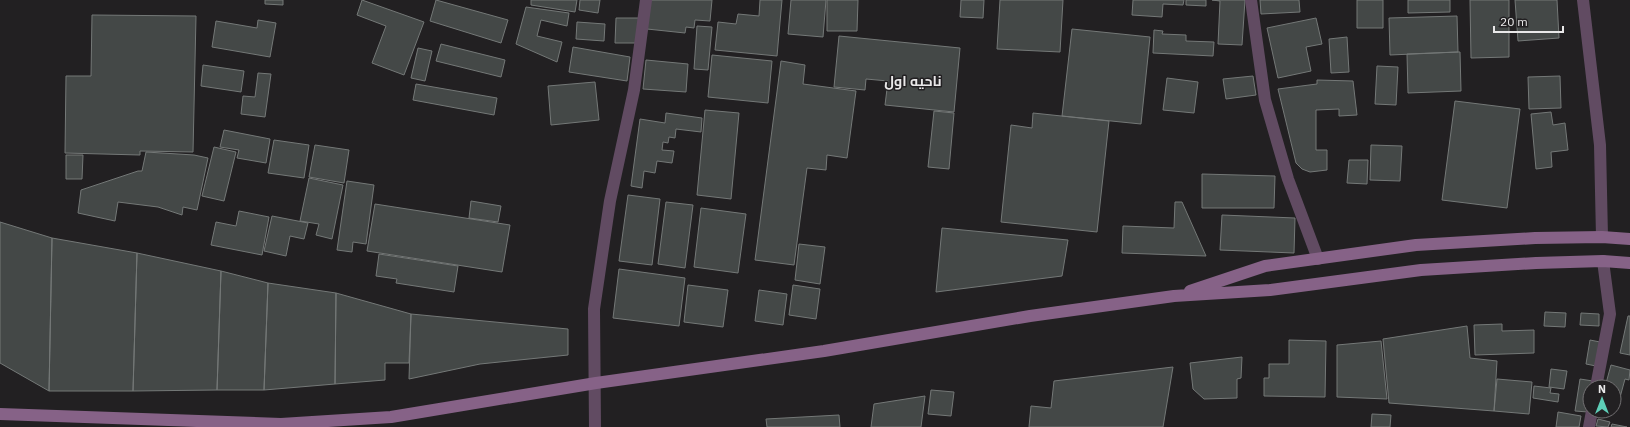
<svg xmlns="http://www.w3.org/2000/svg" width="1630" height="427" viewBox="0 0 1630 427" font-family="'IBM Plex Sans',Cairo,sans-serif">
	<rect width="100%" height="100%" fill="#222022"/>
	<path fill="#444847" stroke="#747877" d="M 265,0 L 283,0 L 283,5 L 265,4 Z
		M 362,0 L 424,22 L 404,75 L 372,63 L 386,26 L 357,15 Z
		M 436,0 L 508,20 L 501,43 L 430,21 Z
		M 531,0 L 577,0 L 575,12 L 531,5 Z
		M 580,0 L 600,0 L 598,13 L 579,10 Z
		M 650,0 L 712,0 L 710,21 L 695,20 L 694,28 L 686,27 L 685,33 L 647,29 Z
		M 760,0 L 782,0 L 777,56 L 715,50 L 718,22 L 736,24 L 738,14 L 759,16 Z
		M 791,0 L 826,0 L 823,37 L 788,34 Z
		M 827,0 L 858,0 L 857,31 L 827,31 Z
		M 961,0 L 984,0 L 983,18 L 960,17 Z
		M 1000,0 L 1063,0 L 1060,52 L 997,49 Z
		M 1133,0 L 1184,0 L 1183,5 L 1163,4 L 1162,17 L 1132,15 Z
		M 1186,0 L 1206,0 L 1206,6 L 1186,5 Z
		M 1212,0 L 1245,0 L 1242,45 L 1218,44 L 1220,1 Z
		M 1260,0 L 1299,0 L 1300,12 L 1261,14 Z
		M 1357,0 L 1383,0 L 1383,28 L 1357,28 Z
		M 1408,0 L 1450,0 L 1450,12 L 1408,13 Z
		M 1470,0 L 1509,0 L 1509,57 L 1471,58 Z
		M 1515,0 L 1557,0 L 1559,38 L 1518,41 Z
		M 526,7 L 569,13 L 567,26 L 541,20 L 537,36 L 562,42 L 557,62 L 516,44 Z
		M 92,15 L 196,16 L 193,152 L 140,151 L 140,155 L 65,153 L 66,76 L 91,76 Z
		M 1457,16 L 1458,52 L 1390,55 L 1389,18 Z
		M 616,18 L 640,18 L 639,43 L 615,43 Z
		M 1316,18 L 1322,44 L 1306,47 L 1311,71 L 1278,78 L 1267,28 Z
		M 258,20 L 276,23 L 270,57 L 212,47 L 216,21 L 257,28 Z
		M 577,22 L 605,24 L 604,41 L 576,39 Z
		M 697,26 L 712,27 L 708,70 L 694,69 Z
		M 1072,29 L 1150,37 L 1141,124 L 1062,116 Z
		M 1154,30 L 1163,31 L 1162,34 L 1186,35 L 1186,41 L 1214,42 L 1213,56 L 1153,53 Z
		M 839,36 L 960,48 L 954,112 L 885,105 L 888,81 L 866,79 L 865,90 L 834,87 Z
		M 1347,37 L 1349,72 L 1331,73 L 1329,39 Z
		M 441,44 L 505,60 L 501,77 L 436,61 Z
		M 573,47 L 630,57 L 627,81 L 569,72 Z
		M 418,48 L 432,51 L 425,81 L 411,78 Z
		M 1458,52 L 1460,52 L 1461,91 L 1408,93 L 1407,54 Z
		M 712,55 L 772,61 L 768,103 L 708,97 Z
		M 646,60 L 688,64 L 686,92 L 643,89 Z
		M 781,61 L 805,65 L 803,84 L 856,91 L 847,158 L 827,155 L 826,170 L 807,168 L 794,265 L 755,260 Z
		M 203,65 L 244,71 L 241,92 L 201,86 Z
		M 1377,66 L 1398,67 L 1396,105 L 1375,104 Z
		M 258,73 L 271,74 L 265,117 L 241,114 L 243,96 L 255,97 Z
		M 1253,76 L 1256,95 L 1226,99 L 1223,79 Z
		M 1560,76 L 1561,108 L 1529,109 L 1528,77 Z
		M 1167,78 L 1198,82 L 1194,113 L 1163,110 Z
		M 1317,80 L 1353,81 L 1357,115 L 1339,116 L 1339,109 L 1316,110 L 1316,150 L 1327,150 L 1327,170 L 1310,172 L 1302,169 L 1296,163 L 1278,89 L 1317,84 Z
		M 595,82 L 599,120 L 551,125 L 548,86 Z
		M 416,84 L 497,98 L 494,115 L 413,100 Z
		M 1455,101 L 1520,109 L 1507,208 L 1442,200 Z
		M 705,110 L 739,113 L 731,199 L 697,195 Z
		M 934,111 L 954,113 L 949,169 L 928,167 Z
		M 1551,112 L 1553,125 L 1565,123 L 1568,150 L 1551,152 L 1552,167 L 1536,169 L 1531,114 Z
		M 666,113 L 702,118 L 701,132 L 676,129 L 675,138 L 669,137 L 668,143 L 663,142 L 662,150 L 674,151 L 672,163 L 657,161 L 655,173 L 644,171 L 642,188 L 631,186 L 640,119 L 665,123 Z
		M 1033,113 L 1109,121 L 1097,232 L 1001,222 L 1011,125 L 1032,128 Z
		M 224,130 L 270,139 L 266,163 L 237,158 L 239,150 L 220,147 Z
		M 274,140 L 309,145 L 304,178 L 268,173 Z
		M 315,145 L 349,150 L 344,183 L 309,177 Z
		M 1371,145 L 1402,146 L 1400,181 L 1370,180 Z
		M 214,147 L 236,152 L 224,201 L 202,196 Z
		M 146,152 L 194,155 L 208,158 L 197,210 L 183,207 L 182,215 L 158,207 L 118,202 L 115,221 L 78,213 L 81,190 L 138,171 L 142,171 Z
		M 66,155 L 83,155 L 82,179 L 66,179 Z
		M 1349,160 L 1368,160 L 1367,184 L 1347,183 Z
		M 1202,174 L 1275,176 L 1274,208 L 1202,208 Z
		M 309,178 L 343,185 L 332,239 L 316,235 L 319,224 L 300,221 Z
		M 347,181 L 374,185 L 366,244 L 353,242 L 352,252 L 337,250 Z
		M 628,195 L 660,199 L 652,265 L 619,261 Z
		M 471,201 L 501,206 L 498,222 L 469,218 Z
		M 666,202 L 693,205 L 685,268 L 658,264 Z
		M 1175,202 L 1182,202 L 1206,256 L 1122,253 L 1123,226 L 1174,228 Z
		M 375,204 L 510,225 L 502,272 L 367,251 Z
		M 701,208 L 746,214 L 738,273 L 694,267 Z
		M 239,211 L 269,217 L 262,255 L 211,245 L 216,222 L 236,226 Z
		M 1222,215 L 1295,218 L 1294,253 L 1220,250 Z
		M 272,216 L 308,223 L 304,239 L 290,236 L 286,256 L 264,251 Z
		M 0,222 L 52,238 L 49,391 L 0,363 Z
		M 942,228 L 1068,240 L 1062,276 L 936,292 Z
		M 52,238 L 137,253 L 133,391 L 49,391 Z
		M 799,244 L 825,247 L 820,284 L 795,280 Z
		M 137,253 L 221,271 L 217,390 L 133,391 Z
		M 379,254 L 458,266 L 454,292 L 396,283 L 397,279 L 376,276 Z
		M 619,269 L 685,278 L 679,326 L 613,318 Z
		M 221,271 L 268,283 L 264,390 L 217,390 Z
		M 268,283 L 336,293 L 335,384 L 264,390 Z
		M 688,285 L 728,290 L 723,327 L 684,322 Z
		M 793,285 L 820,289 L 816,319 L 789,315 Z
		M 759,290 L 787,294 L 783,325 L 755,321 Z
		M 336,293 L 411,314 L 409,363 L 385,363 L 385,380 L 335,384 Z
		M 1545,312 L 1566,313 L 1565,327 L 1544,326 Z
		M 1581,313 L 1599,314 L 1599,326 L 1580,325 Z
		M 411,314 L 568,329 L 568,355 L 480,364 L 409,379 Z
		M 1628,316 L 1630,316 L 1630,355 L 1620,353 Z
		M 1502,324 L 1502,331 L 1534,330 L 1534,353 L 1475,355 L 1474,325 Z
		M 1467,326 L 1470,358 L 1497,361 L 1494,411 L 1389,403 L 1383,339 Z
		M 1289,340 L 1326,341 L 1325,397 L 1264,396 L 1264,378 L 1269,378 L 1269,364 L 1289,364 Z
		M 1590,340 L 1600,342 L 1596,366 L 1586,364 Z
		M 1381,341 L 1387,399 L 1337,397 L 1337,345 Z
		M 1242,357 L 1241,378 L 1237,379 L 1237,398 L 1204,399 L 1193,389 L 1190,363 Z
		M 1611,365 L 1630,370 L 1629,380 L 1625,379 L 1619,401 L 1614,400 L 1614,387 L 1605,387 Z
		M 1173,367 L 1163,427 L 1029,427 L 1031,406 L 1051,408 L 1054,381 Z
		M 1551,369 L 1567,371 L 1564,389 L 1549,387 Z
		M 1497,379 L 1532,382 L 1529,414 L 1494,411 Z
		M 1580,379 L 1593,381 L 1592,387 L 1590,387 L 1588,412 L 1575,411 Z
		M 1534,386 L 1551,388 L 1550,393 L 1559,394 L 1558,402 L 1533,398 Z
		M 931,390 L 954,392 L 951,416 L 928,414 Z
		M 925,396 L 921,427 L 871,427 L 874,404 Z
		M 1558,412 L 1581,416 L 1579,427 L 1556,427 Z
		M 1372,414 L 1391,415 L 1390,427 L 1371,427 Z
		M 839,415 L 840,427 L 767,427 L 766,419 Z
		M 1598,419 L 1610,422 L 1608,427 L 1596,426 Z
		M 1612,424 L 1627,427 L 1611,427 Z"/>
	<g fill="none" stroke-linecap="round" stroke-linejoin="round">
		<path stroke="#614b62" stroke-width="12" d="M 1251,0 L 1265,100 L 1288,179 L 1318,259
			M 1583,0 L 1600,145 L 1602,237
			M 1596,387 L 1610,314 L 1603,261
			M 595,427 L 594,309 L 610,201 L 634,90 L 646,0
			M 1589,427 L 1592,411"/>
		<path stroke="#866287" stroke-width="12" d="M 1190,291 L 1265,266 L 1416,245 L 1535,238 L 1602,237 L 1630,239
			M 0,414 L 281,424 L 391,417 L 596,383 L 824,351 L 1030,316 L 1174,296 L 1270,290 L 1421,270 L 1536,263 L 1603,261 L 1630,263"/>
	</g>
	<g text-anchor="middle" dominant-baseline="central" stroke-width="3" stroke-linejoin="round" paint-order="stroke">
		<g font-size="14" font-weight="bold" fill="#e9e8e9" stroke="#222022">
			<text x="913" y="81">ناحیه اول</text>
		</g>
	</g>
	<g transform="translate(1602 399)"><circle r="19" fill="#222022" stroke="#727072"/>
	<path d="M0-3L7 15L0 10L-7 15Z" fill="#5eceb7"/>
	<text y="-6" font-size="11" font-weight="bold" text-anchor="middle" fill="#e9e8e9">N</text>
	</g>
	<path d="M1494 26v6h69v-6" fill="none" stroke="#e9e8e9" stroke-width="2"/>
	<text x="1500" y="26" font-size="12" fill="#e9e8e9" stroke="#222022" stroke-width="3" paint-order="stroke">20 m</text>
</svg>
